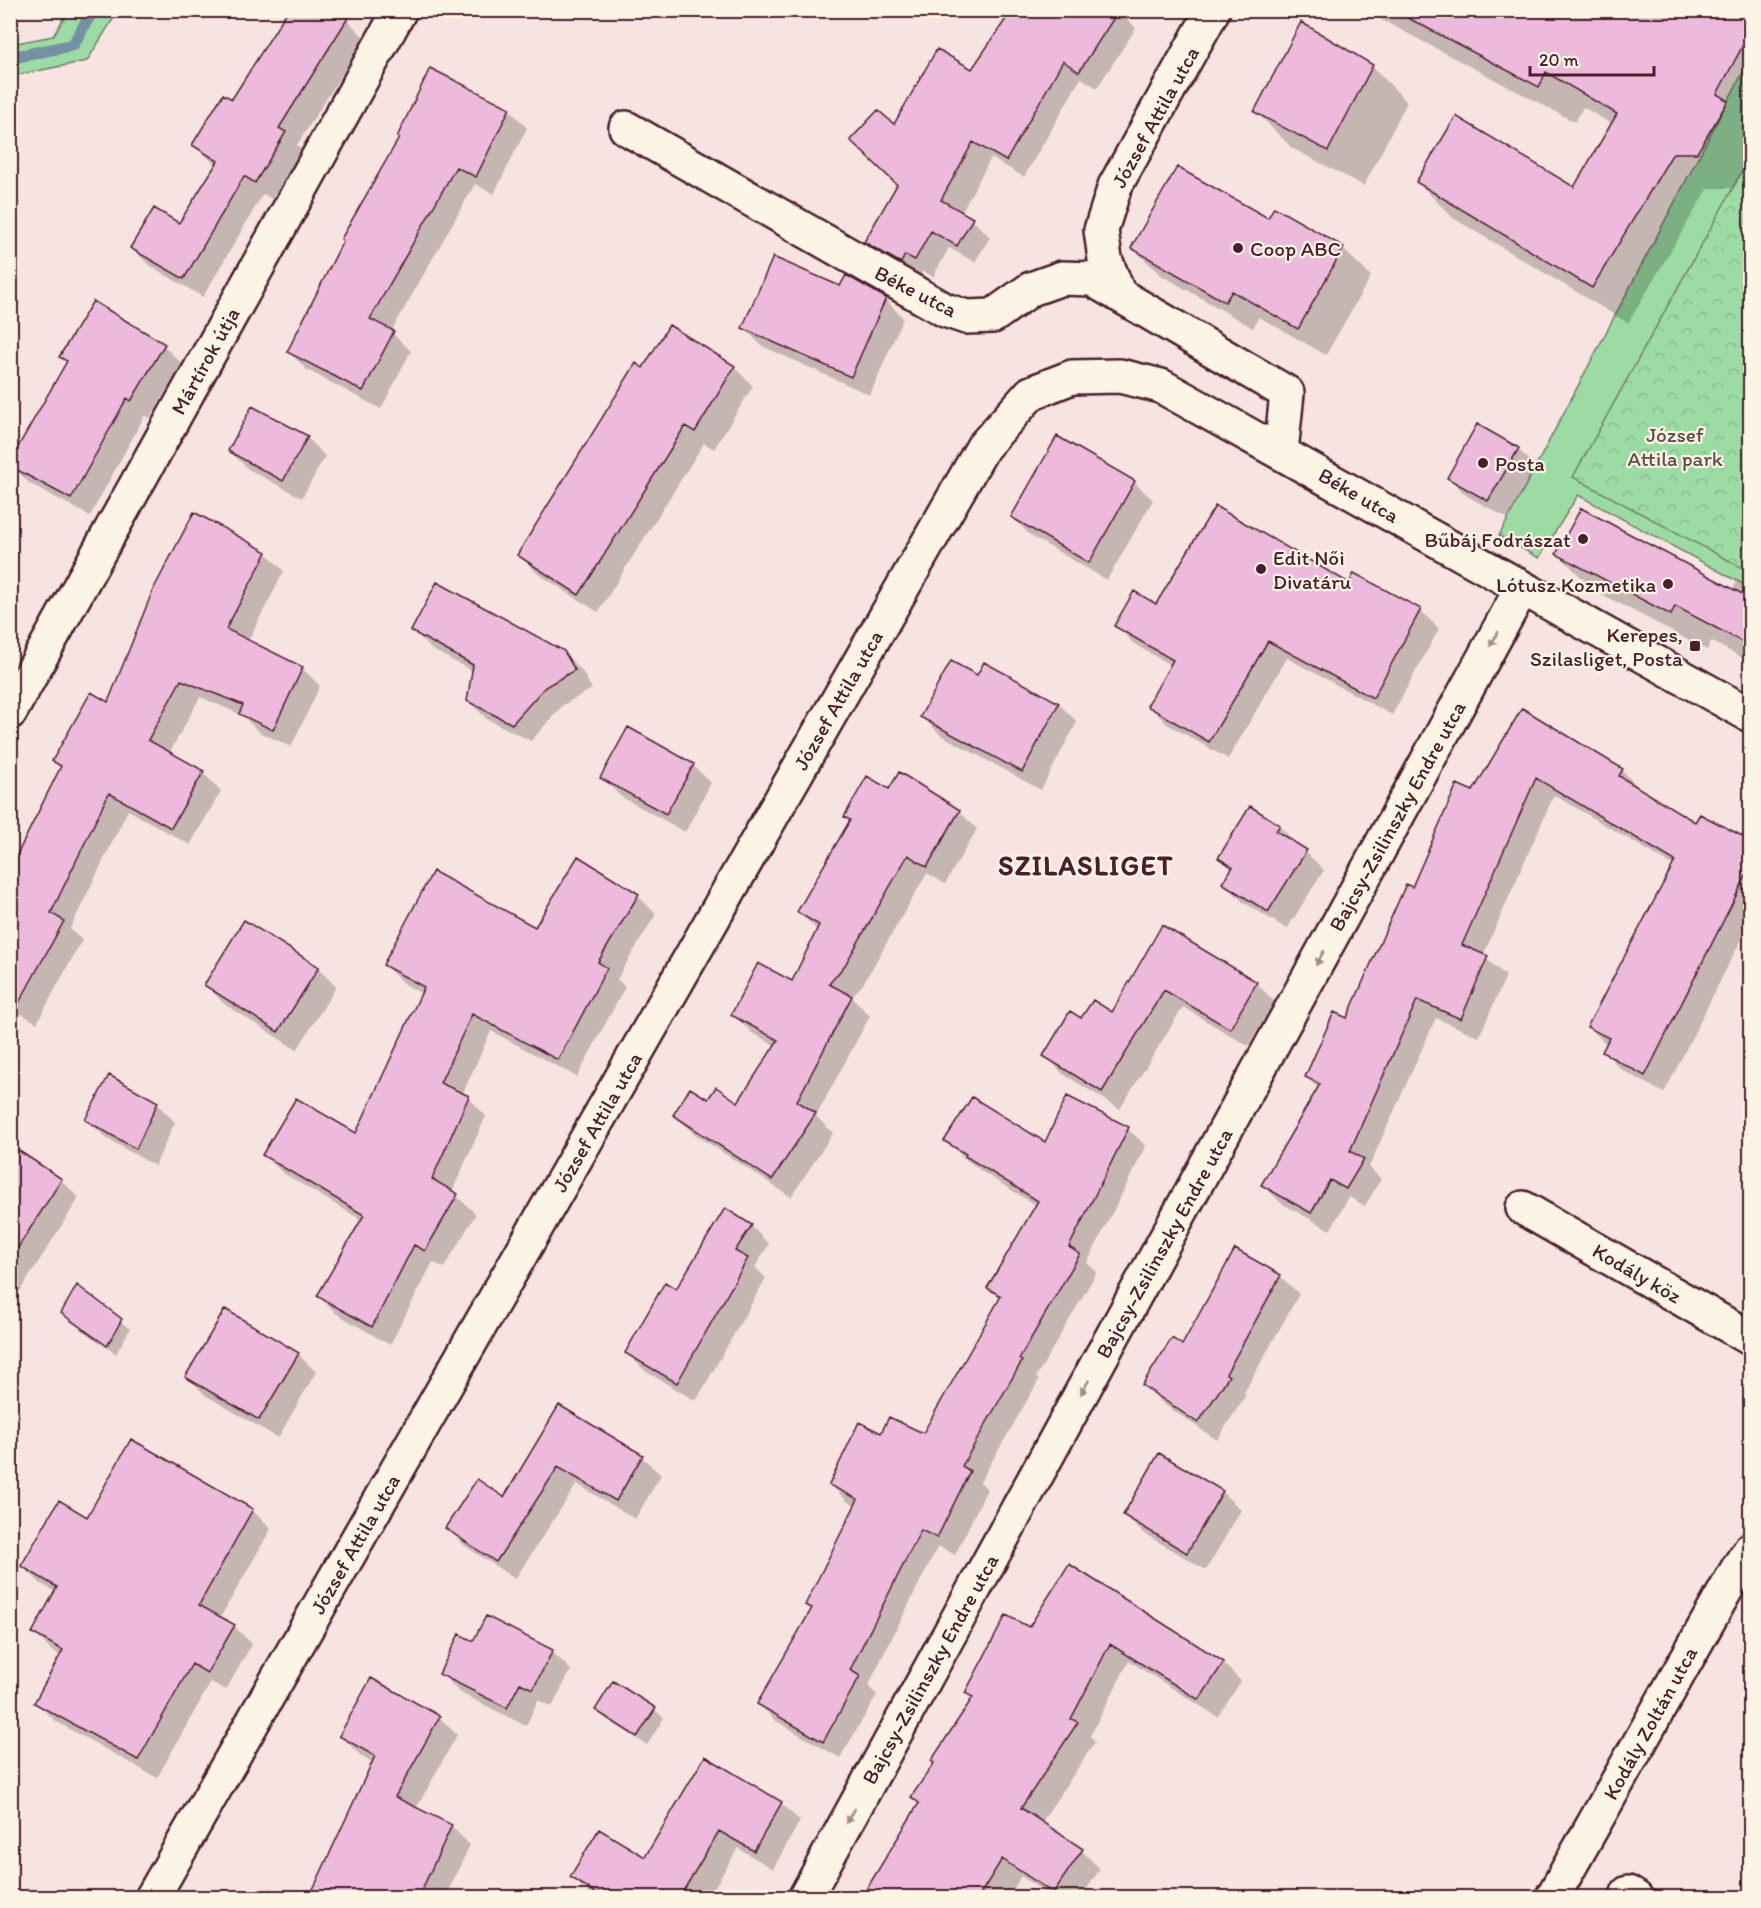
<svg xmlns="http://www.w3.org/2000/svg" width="1761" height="1908" viewBox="0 0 1761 1908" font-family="Itim,sans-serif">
	<defs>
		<pattern id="park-crowns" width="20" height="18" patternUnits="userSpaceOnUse" patternTransform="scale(1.5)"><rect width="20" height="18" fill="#9cdba3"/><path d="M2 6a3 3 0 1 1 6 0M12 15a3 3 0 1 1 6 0" fill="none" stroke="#88bc8c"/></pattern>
	</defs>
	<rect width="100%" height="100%" fill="#f7e4e2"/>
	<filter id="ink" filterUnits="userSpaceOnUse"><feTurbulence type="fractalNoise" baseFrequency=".0167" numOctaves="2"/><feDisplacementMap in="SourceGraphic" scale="12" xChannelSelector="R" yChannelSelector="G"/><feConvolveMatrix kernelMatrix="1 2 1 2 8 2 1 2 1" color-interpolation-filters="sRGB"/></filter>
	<g filter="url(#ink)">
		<path fill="#9cdba3" stroke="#737d67" stroke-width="1.5" d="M 69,10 L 118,11 L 87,61 L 11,76 L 11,44 L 53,36 Z
			M 1750,59 L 1750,588 L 1578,495 L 1539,558 L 1499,536 Z"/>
		<path fill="url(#park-crowns)" stroke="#737d67" stroke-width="1.5" d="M 1750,157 L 1750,572 L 1573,477 Z"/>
		<path fill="#0003" d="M 45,10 L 72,10 L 65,22 Z
			M 1118,10 L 1136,28 L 1097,88 L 1081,78 L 1024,177 L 991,158 L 961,213 L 972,220 L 990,237 L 975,262 L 949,248 L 933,277 L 923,271 L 919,280 L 884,260 L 866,242 L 898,185 L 894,127 L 973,71 Z
			M 1363,10 L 1750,10 L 1750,159 L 1733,188 L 1708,188 L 1628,323 L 1453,218 L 1418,182 L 1574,189 L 1613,125 L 1583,107 L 1575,122 Z
			M 347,20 L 365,38 L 297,145 L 303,151 L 274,200 L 263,194 L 203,297 L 150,266 L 132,248 L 180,226 L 217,166 L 194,145 L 233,101 Z
			M 1372,66 L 1407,102 L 1364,186 L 1292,148 L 1256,112 Z
			M 509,109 L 527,128 L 494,194 L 475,184 L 391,332 L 411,351 L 381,409 L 307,370 L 289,352 L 345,241 Z
			M 1275,209 L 1343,249 L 1371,276 L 1326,355 L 1259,317 L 1253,328 L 1161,275 L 1133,248 L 1268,220 Z
			M 840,288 L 885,299 L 903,318 L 870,395 L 762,346 L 744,328 Z
			M 94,303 L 164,346 L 182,364 L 150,418 L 145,415 L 90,516 L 29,483 L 11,464 L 67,363 L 61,356 Z
			M 670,327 L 734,367 L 753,386 L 714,449 L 704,443 L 598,612 L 537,573 L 519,555 Z
			M 307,437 L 325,456 L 302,498 L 248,469 L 230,451 Z
			M 1518,449 L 1536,467 L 1507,518 L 1467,496 L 1449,478 Z
			M 1134,482 L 1153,500 L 1107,580 L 1031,536 L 1012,517 Z
			M 266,553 L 284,571 L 248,641 L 302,668 L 320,686 L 291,747 L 259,732 L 242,715 L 200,697 L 169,754 L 203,773 L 221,791 L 190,845 L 128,810 L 70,929 L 82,940 L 37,1023 L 13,1009 L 61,768 L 54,760 L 109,704 Z
			M 1558,554 L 1733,590 L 1737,581 L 1750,589 L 1750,662 L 1711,641 L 1707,650 L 1594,590 Z
			M 1349,585 L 1420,610 L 1439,629 L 1392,715 L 1287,658 L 1228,759 L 1167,724 L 1149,705 L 1172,666 L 1134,644 L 1116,625 L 1157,606 Z
			M 413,630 L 563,652 L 582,671 L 592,689 L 563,705 L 531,741 L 487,719 L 468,701 L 474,672 L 431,649 Z
			M 985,664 L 1059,704 L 1077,722 L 1041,790 L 941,735 L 922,717 L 978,677 Z
			M 1523,710 L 1622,770 L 1640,789 L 1639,791 L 1696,824 L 1701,816 L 1750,842 L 1750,922 L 1664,1093 L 1622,1070 L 1604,1052 L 1607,1045 L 1589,1027 L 1674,866 L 1554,795 L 1483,956 L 1506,976 L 1479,1037 L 1436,1018 L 1369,1167 L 1381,1179 L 1365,1206 L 1349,1197 L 1330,1230 L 1281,1203 L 1263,1185 L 1319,1089 L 1306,1077 L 1348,1020 L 1413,889 Z
			M 693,765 L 711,783 L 685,832 L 620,796 L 602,777 Z
			M 890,791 L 959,811 L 977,829 L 945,884 L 927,873 L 863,984 L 852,997 L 870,1016 L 816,1116 L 833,1133 L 791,1197 L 693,1133 L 675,1115 L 708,1102 L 739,1104 L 776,1046 L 752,1033 L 733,1015 L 792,983 L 818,931 L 799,912 L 851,822 L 845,816 Z
			M 1279,826 L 1324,870 L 1287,929 L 1243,902 L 1224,883 L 1232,870 L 1220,858 Z
			M 578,858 L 638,896 L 656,914 L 617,979 L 625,987 L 577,1077 L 491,1031 L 462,1095 L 468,1097 L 486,1116 L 452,1192 L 476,1214 L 444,1268 L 433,1262 L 390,1345 L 337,1314 L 318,1296 L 363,1221 L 283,1173 L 264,1155 L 356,1136 L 422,994 L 403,983 L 384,965 L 535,929 Z
			M 1163,927 L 1256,983 L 1275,1002 L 1248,1046 L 1183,1007 L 1120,1109 L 1063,1074 L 1045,1055 L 1082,1020 L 1112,1014 Z
			M 318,968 L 336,987 L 297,1050 L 224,1004 L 206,985 Z
			M 157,1104 L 175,1122 L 155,1166 L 106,1138 L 87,1120 Z
			M 1128,1129 L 1146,1146 L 1087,1263 L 1097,1272 L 1036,1377 L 1039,1380 L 980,1482 L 987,1489 L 955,1555 L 938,1546 L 868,1686 L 877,1695 L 840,1758 L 776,1721 L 759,1704 L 813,1610 L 807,1604 L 856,1506 L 848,1502 L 830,1484 L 882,1435 L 923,1435 L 1001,1299 L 989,1287 L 1037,1206 L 984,1173 L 964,1158 L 946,1140 L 1045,1144 Z
			M 10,1147 L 61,1180 L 79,1198 L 20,1291 L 10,1285 Z
			M 751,1226 L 769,1244 L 755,1267 L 766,1278 L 696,1401 L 645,1371 L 627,1353 L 677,1291 Z
			M 1280,1276 L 1299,1294 L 1244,1393 L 1246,1395 L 1217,1440 L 1162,1403 L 1144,1385 L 1182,1347 Z
			M 77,1287 L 130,1329 L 116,1354 L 71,1322 L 62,1313 Z
			M 298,1354 L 316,1372 L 278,1438 L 205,1395 L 187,1376 Z
			M 559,1407 L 642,1457 L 661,1475 L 635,1519 L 577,1484 L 515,1579 L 465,1546 L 447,1528 L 504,1499 Z
			M 131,1441 L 253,1511 L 271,1529 L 220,1618 L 234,1626 L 252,1644 L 226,1690 L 211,1682 L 157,1778 L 55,1721 L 36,1702 L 62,1656 L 52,1651 L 33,1632 L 56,1592 L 41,1584 L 23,1566 L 88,1519 Z
			M 1222,1492 L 1241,1510 L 1206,1570 L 1143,1533 L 1124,1515 Z
			M 487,1618 L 552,1652 L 571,1670 L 552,1707 L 538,1700 L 526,1726 L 459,1692 L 441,1673 L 474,1643 Z
			M 1030,1629 L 1223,1663 L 1241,1681 L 1218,1717 L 1129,1661 L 1090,1736 L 1095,1742 L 1041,1823 L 1082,1851 L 1100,1869 L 1081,1898 L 1053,1898 L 1021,1876 L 1008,1898 L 863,1898 L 920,1804 L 913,1797 L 973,1699 L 967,1692 Z
			M 597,1710 L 655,1710 L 664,1718 L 647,1745 L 606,1719 Z
			M 439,1717 L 457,1735 L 416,1809 L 451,1826 L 470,1845 L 445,1898 L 398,1898 L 374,1763 L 360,1755 L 341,1736 Z
			M 781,1803 L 800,1821 L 773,1869 L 738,1848 L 708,1898 L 594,1898 L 572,1877 L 646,1859 Z
			M 271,1887 L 290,1898 L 266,1898 Z"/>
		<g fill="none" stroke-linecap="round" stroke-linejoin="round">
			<path stroke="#7590a3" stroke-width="12" d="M 10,58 L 73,45 L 93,10"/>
		</g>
		<path fill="#ecbbdb" stroke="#4a1f2b" stroke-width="1.5" d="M 288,10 L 353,10 L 279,128 L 286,132 L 255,183 L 244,176 L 184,279 L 130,248 L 154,208 L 179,223 L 218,161 L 192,145 L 223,94 L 232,99 Z
			M 1012,10 L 1119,10 L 1079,72 L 1063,61 L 1006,161 L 973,142 L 941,200 L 973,218 L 957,246 L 931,231 L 915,260 L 905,255 L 901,263 L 864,242 L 897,185 L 850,140 L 878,110 L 894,124 L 937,49 L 972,69 Z
			M 1393,10 L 1750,10 L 1750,32 L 1717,94 L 1728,101 L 1697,153 L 1673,153 L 1592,288 L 1416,182 L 1456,116 L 1574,187 L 1617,114 L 1546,72 L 1539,87 Z
			M 1301,22 L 1373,65 L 1328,151 L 1254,112 Z
			M 430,68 L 510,108 L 476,177 L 456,167 L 370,319 L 394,331 L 363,391 L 287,352 L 343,241 L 341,239 L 399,138 L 397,137 Z
			M 1177,167 L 1268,218 L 1274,207 L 1344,247 L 1298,329 L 1232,291 L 1225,302 L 1131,248 Z
			M 773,257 L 840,286 L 846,275 L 886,298 L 851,377 L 742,328 Z
			M 93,301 L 165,344 L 131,401 L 127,398 L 71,499 L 10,466 L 10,461 L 67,361 L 59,357 Z
			M 669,325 L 735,366 L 695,432 L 685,426 L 579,595 L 517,555 L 636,363 L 643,368 Z
			M 252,406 L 308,436 L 283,481 L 228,451 Z
			M 1477,424 L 1519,448 L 1488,501 L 1447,478 Z
			M 1057,436 L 1135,481 L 1089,563 L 1011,517 Z
			M 1215,506 L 1349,583 L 1354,573 L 1421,609 L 1373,698 L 1268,641 L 1209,742 L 1147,706 L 1173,660 L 1114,626 L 1134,591 L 1156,604 Z
			M 1581,508 L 1750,598 L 1750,646 L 1675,606 L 1671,615 L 1556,554 Z
			M 194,512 L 267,552 L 226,629 L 303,667 L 273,730 L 239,714 L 243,705 L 181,680 L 148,740 L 204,771 L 171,828 L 109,793 L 51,913 L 64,921 L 10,1019 L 10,869 L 61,766 L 52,761 L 91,692 L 108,702 L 153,590 Z
			M 437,582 L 564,651 L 575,670 L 545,687 L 512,724 L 467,701 L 473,665 L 411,631 Z
			M 951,661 L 977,675 L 984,662 L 1059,703 L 1022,772 L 920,717 Z
			M 1522,708 L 1623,769 L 1619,776 L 1695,822 L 1700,814 L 1750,840 L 1750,868 L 1645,1076 L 1602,1052 L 1609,1038 L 1587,1027 L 1675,861 L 1536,778 L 1462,945 L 1488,956 L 1461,1019 L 1417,1000 L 1350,1151 L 1364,1159 L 1346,1189 L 1330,1180 L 1311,1213 L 1261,1185 L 1320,1084 L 1305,1077 L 1334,1012 L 1347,1018 L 1406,884 L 1412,887 L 1457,784 L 1473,791 Z
			M 628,727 L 694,764 L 666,814 L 600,778 Z
			M 899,772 L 960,810 L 927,867 L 908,855 L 845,965 L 829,984 L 852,996 L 797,1101 L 816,1113 L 772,1180 L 673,1115 L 690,1088 L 708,1099 L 716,1087 L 738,1102 L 778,1040 L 731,1015 L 758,963 L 792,981 L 819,925 L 797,912 L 850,820 L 844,817 L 867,776 L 889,789 Z
			M 1250,806 L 1280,825 L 1276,831 L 1307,850 L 1268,912 L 1222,883 L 1233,867 L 1218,858 Z
			M 578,856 L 639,894 L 598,962 L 607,968 L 558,1060 L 472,1014 L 440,1083 L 469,1096 L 432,1179 L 458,1194 L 425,1251 L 414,1245 L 372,1327 L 317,1296 L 364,1215 L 262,1155 L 296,1098 L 356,1133 L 424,987 L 383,965 L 433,871 L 535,927 Z
			M 244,920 L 319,967 L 278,1032 L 204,985 Z
			M 1162,925 L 1257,982 L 1230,1029 L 1164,990 L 1102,1092 L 1043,1056 L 1070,1011 L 1081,1018 L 1093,1000 L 1112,1012 Z
			M 109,1075 L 158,1102 L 136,1149 L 85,1120 Z
			M 1067,1096 L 1129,1127 L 1069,1247 L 1080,1254 L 1019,1359 L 1022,1361 L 962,1466 L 970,1471 L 937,1538 L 921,1530 L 850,1670 L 860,1676 L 823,1742 L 757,1704 L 812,1608 L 805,1605 L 858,1499 L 829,1485 L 859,1422 L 881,1433 L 889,1417 L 923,1433 L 1001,1296 L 987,1288 L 1038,1201 L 965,1156 L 966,1154 L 944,1141 L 972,1097 L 1045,1142 Z
			M 10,1145 L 62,1179 L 10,1260 Z
			M 725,1208 L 752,1225 L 735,1251 L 748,1258 L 677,1383 L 625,1353 L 665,1282 L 676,1289 Z
			M 1235,1249 L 1281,1275 L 1226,1374 L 1229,1376 L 1198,1423 L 1142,1385 L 1172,1338 L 1182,1345 Z
			M 77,1285 L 122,1319 L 107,1346 L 61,1313 Z
			M 225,1309 L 299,1353 L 259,1420 L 185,1377 Z
			M 559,1405 L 643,1455 L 616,1501 L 558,1467 L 496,1562 L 445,1528 L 477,1479 L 504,1497 Z
			M 131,1439 L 253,1509 L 199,1605 L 235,1625 L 207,1673 L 192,1664 L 138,1760 L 34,1703 L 63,1650 L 32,1633 L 57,1587 L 21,1566 L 59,1500 L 87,1517 Z
			M 1159,1453 L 1223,1491 L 1187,1553 L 1123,1515 Z
			M 1069,1564 L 1224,1662 L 1199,1700 L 1110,1644 L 1071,1719 L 1078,1722 L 1021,1808 L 1083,1849 L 1053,1893 L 1002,1859 L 978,1898 L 861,1898 L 919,1803 L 911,1797 L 934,1763 L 931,1761 L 973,1697 L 965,1693 L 1006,1615 L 1029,1627 Z
			M 486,1616 L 553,1650 L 533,1689 L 520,1683 L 507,1708 L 439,1674 L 459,1634 L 473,1641 Z
			M 371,1678 L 440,1716 L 395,1797 L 452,1825 L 418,1898 L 309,1898 L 375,1756 L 339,1736 Z
			M 613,1681 L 656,1708 L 637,1737 L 595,1710 Z
			M 705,1756 L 782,1802 L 754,1851 L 719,1831 L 679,1898 L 604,1898 L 570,1877 L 599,1829 L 645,1857 Z"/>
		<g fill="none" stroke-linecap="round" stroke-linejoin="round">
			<g stroke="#4a1f2b" stroke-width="38">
				<path id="minor" d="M 626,128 L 945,310 L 966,317 L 993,316 L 1031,289 L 1062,278 L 1092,279 L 1287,393 L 1281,452
					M 1119,295 L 1105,259 L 1101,230 L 1115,186 L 1213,10
					M 10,712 L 400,10
					M 1523,1208 L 1750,1338
					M 1628,1893 L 1636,1898
					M 152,1898 L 983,447 L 1031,393 L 1072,377 L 1120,376 L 1161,386 L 1750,715
					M 805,1898 L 1522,588
					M 1552,1898 L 1738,1568 L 1750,1550"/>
			</g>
			<use href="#minor" stroke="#fcf5e5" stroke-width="33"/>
		</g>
		<defs><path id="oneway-solid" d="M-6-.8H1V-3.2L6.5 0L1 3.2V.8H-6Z" transform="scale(1.5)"/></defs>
		<g fill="#a38a88">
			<use href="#oneway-solid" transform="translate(1494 639) rotate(119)"/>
			<use href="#oneway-solid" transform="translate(1320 958) rotate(119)"/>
			<use href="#oneway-solid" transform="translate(1085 1387) rotate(119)"/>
			<use href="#oneway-solid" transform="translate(850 1816) rotate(119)"/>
		</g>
	</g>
	<g fill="#4a1f2b" stroke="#fcf5e5" stroke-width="2">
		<circle cx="1238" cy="248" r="6"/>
		<circle cx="1483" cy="463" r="6"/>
		<circle cx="1583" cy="539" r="6"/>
		<circle cx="1261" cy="569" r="6"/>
		<circle cx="1668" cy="584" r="6"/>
		<rect x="1689" y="640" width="12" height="12" rx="3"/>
	</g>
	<g text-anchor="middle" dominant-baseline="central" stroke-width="4.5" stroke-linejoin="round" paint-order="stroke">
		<g font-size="21" fill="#4a1f2b" stroke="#fcf5e5">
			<text transform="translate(1155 117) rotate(-61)">József Attila utca</text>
			<text transform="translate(916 291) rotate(27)">Béke utca</text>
			<text transform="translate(205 361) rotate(-61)">Mártírok útja</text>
			<text transform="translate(1359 495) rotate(30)">Béke utca</text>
			<text transform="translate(838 700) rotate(-60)">József Attila utca</text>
			<text transform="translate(1397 816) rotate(-61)">Bajcsy-Zsilinszky Endre utca</text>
			<text transform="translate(597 1122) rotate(-60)">József Attila utca</text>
			<text transform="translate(1164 1243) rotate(-61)">Bajcsy-Zsilinszky Endre utca</text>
			<text transform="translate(1637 1273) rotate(30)">Kodály köz</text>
			<text transform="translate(355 1544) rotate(-60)">József Attila utca</text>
			<text transform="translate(930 1669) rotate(-61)">Bajcsy-Zsilinszky Endre utca</text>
			<text transform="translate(1650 1723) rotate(-61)">Kodály Zoltán utca</text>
		</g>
		<g font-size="21" fill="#4a1f2b" stroke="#fcf5e5" text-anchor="start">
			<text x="1250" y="248">Coop ABC</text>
			<text x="1495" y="463">Posta</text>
			<text x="1571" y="539" text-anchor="end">Bűbáj Fodrászat</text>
			<text x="1273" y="557">Edit Női<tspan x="1273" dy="24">Divatáru</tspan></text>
			<text x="1656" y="584" text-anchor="end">Lótusz Kozmetika</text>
			<text x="1683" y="634" text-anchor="end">Kerepes,<tspan x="1683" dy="24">Szilasliget, Posta</tspan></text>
		</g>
		<g font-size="21" fill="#5e4e49" stroke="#fcf5e5">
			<text x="1675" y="434">József<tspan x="1675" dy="24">Attila park</tspan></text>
		</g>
		<g font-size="27" font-weight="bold" letter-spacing="1.5" fill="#4a1f2b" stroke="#fcf5e5">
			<text x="1086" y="865">SZILASLIGET</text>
		</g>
	</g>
	<rect width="1761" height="1908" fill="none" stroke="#fcf5e5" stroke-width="36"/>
	<rect x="18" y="18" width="1725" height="1872" fill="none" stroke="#4a1f2b" stroke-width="2" filter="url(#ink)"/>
	<path d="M1530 66v9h124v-9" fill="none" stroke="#4a1f2b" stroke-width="3"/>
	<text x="1539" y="66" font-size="18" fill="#4a1f2b" stroke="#fcf5e5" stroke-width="4.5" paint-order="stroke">20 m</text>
</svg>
